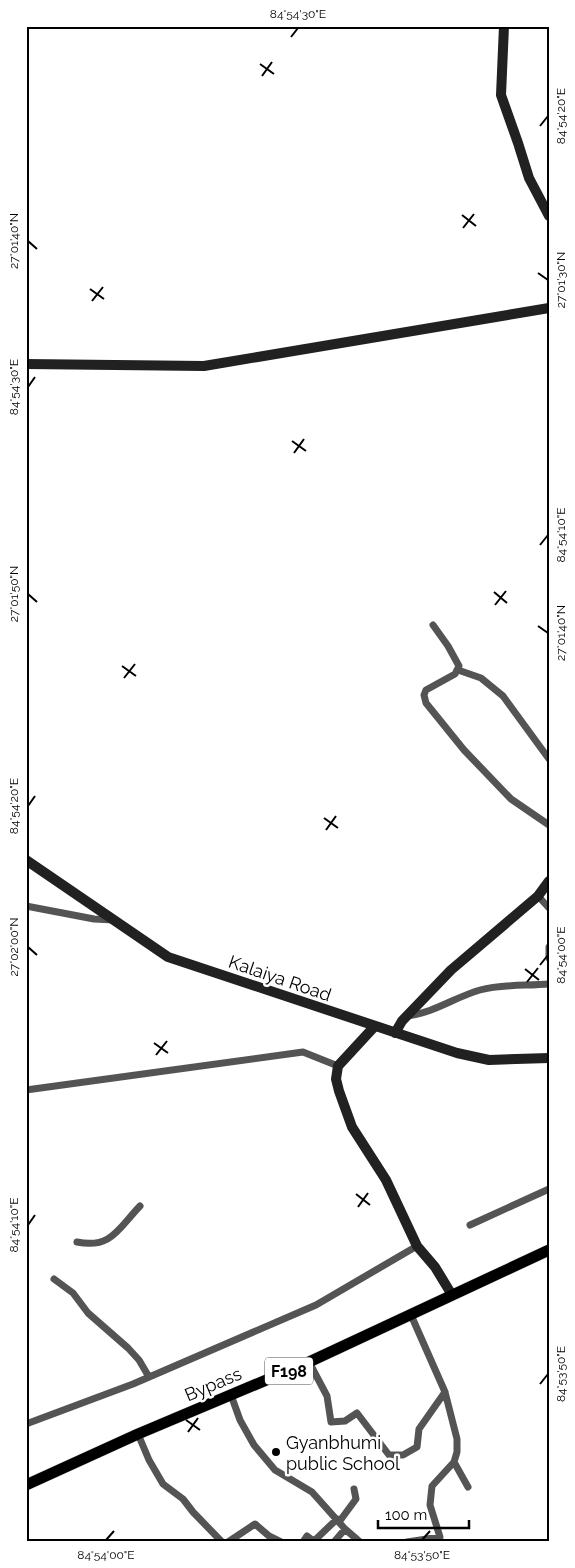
<svg xmlns="http://www.w3.org/2000/svg" width="575" height="1568" viewBox="0 0 575 1568" font-family="Raleway,sans-serif">
	<rect width="100%" height="100%" fill="#fff"/>
	<g fill="none" stroke-linecap="round" stroke-linejoin="round">
		<g stroke="#dbdbdb" stroke-width="12">
			<path id="primary" d="M 26,1485 L 138,1434 L 309,1362 L 549,1250"/>
		</g>
		<path stroke="#545454" stroke-width="7" d="M 433,625 L 448,646 L 459,666 L 455,674 L 426,690 L 424,695 L 426,703 L 464,750 L 511,799 L 549,825
			M 458,670 L 481,678 L 503,696 L 549,759
			M 538,896 L 549,908
			M 26,906 L 94,919 L 114,920
			M 549,947 L 549,958
			M 407,1016 C 434,1013 455,997 480,990 C 503,984 525,986 549,984
			M 26,1090 L 303,1052 L 338,1066
			M 470,1225 L 549,1189
			M 77,1242 C 111,1249 118,1229 140,1206
			M 54,1279 L 73,1293 L 88,1313 L 128,1348 L 139,1360 L 149,1377
			M 309,1362 L 327,1396 L 331,1422 L 345,1421 L 357,1413 L 389,1455 L 403,1455 L 417,1447 L 419,1429 L 445,1392
			M 231,1395 L 240,1420 L 254,1445 L 275,1470 L 312,1492 L 345,1529 L 360,1542
			M 26,1424 L 133,1384 L 316,1305 L 417,1246
			M 138,1434 L 149,1460 L 163,1484 L 183,1499 L 193,1512 L 222,1542
			M 454,1462 L 468,1487
			M 339,1522 L 356,1499 L 354,1489
			M 314,1541 L 337,1519
			M 228,1542 L 255,1524 L 269,1536 L 281,1542
			M 303,1542 L 307,1536 L 315,1542
			M 334,1542 L 345,1529
			M 407,1542 L 440,1537 L 430,1505 L 432,1486 L 454,1462 L 457,1452 L 457,1439 L 445,1392 L 411,1315"/>
		<path stroke="#212121" stroke-width="10" d="M 504,26 L 501,95 L 518,143 L 529,178 L 549,216
			M 26,364 L 204,366 L 549,308
			M 26,860 L 168,957 L 457,1053 L 489,1060 L 549,1058
			M 374,1027 L 338,1066 L 336,1079 L 339,1091 L 352,1127 L 386,1180 L 417,1246 L 435,1267 L 452,1295
			M 395,1033 L 402,1021 L 451,970 L 538,896 L 549,881"/>
		<use href="#primary" stroke="#000" stroke-width="11"/>
	</g>
	<path fill="none" stroke="#000" stroke-width="2" d="M 291,37 L 298,28M 260,64 L 274,74M 262,76 L 272,62M 540,126 L 548,116M 462,215 L 476,226M 463,228 L 474,214M 28,241 L 37,249M 538,273 L 548,280M 90,289 L 104,299M 92,301 L 103,287M 28,387 L 35,377M 292,441 L 306,451M 294,453 L 304,439M 540,545 L 548,535M 494,592 L 507,603M 28,594 L 37,602M 495,605 L 506,591M 538,626 L 548,633M 122,666 L 136,676M 124,678 L 135,664M 28,806 L 35,796M 324,818 L 338,828M 326,830 L 336,816M 28,947 L 37,955M 540,965 L 548,955M 525,969 L 539,980M 527,982 L 538,968M 154,1043 L 168,1053M 156,1055 L 167,1041M 356,1194 L 370,1205M 358,1207 L 368,1193M 28,1225 L 35,1215M 540,1384 L 548,1374M 186,1420 L 200,1430M 188,1432 L 198,1418M 106,1540 L 114,1531M 422,1540 L 430,1531"/>
	<circle fill="#000" stroke="#fff" stroke-width="2" cx="276" cy="1452" r="5"/>
	<g text-anchor="middle" dominant-baseline="central" stroke-width="5" stroke-linejoin="round" paint-order="stroke">
		<rect fill="#fff" stroke="#4c4c4c" stroke-width="1" x="265" y="1357.5" width="48" height="27" rx="4"/>
		<g font-size="16" font-weight="bold" fill="#000">
			<text x="289" y="1371">F198</text>
		</g>
		<g font-size="18" fill="#000" stroke="#fff">
			<text transform="translate(280 978) rotate(19)">Kalaiya Road</text>
			<text transform="translate(213 1384) rotate(-23)">Bypass</text>
		</g>
		<g font-size="18" fill="#000" stroke="#fff" text-anchor="start">
			<text x="286" y="1442">Gyanbhumi<tspan x="286" dy="21">public School</tspan></text>
		</g>
	</g>
	<rect width="575" height="1568" fill="none" stroke="#ffffff" stroke-width="55"/>
	<path d="M378 1520v8h91v-8" fill="none" stroke="#000000" stroke-width="2.5"/>
	<text x="385" y="1520" font-size="15" fill="#000000" stroke="#ffffff" stroke-width="4" paint-order="stroke">100 m</text>
	<rect x="28" y="28" width="520" height="1512" fill="none" stroke="#000" stroke-width="2"/>
	<g font-size="12" text-anchor="middle" fill="#000">
		<text x="298" y="18">84°54'30"E</text>
		<text transform="translate(561 116) rotate(-90)" y="4">84°54'20"E</text>
		<text transform="translate(14 241) rotate(-90)" y="4">27°01'40"N</text>
		<text transform="translate(561 280) rotate(-90)" y="4">27°01'30"N</text>
		<text transform="translate(14 387) rotate(-90)" y="4">84°54'30"E</text>
		<text transform="translate(561 535) rotate(-90)" y="4">84°54'10"E</text>
		<text transform="translate(14 594) rotate(-90)" y="4">27°01'50"N</text>
		<text transform="translate(561 633) rotate(-90)" y="4">27°01'40"N</text>
		<text transform="translate(14 806) rotate(-90)" y="4">84°54'20"E</text>
		<text transform="translate(14 947) rotate(-90)" y="4">27°02'00"N</text>
		<text transform="translate(561 955) rotate(-90)" y="4">84°54'00"E</text>
		<text transform="translate(14 1225) rotate(-90)" y="4">84°54'10"E</text>
		<text transform="translate(561 1374) rotate(-90)" y="4">84°53'50"E</text>
		<text x="106" y="1559">84°54'00"E</text>
		<text x="422" y="1559">84°53'50"E</text>
	</g>
</svg>
